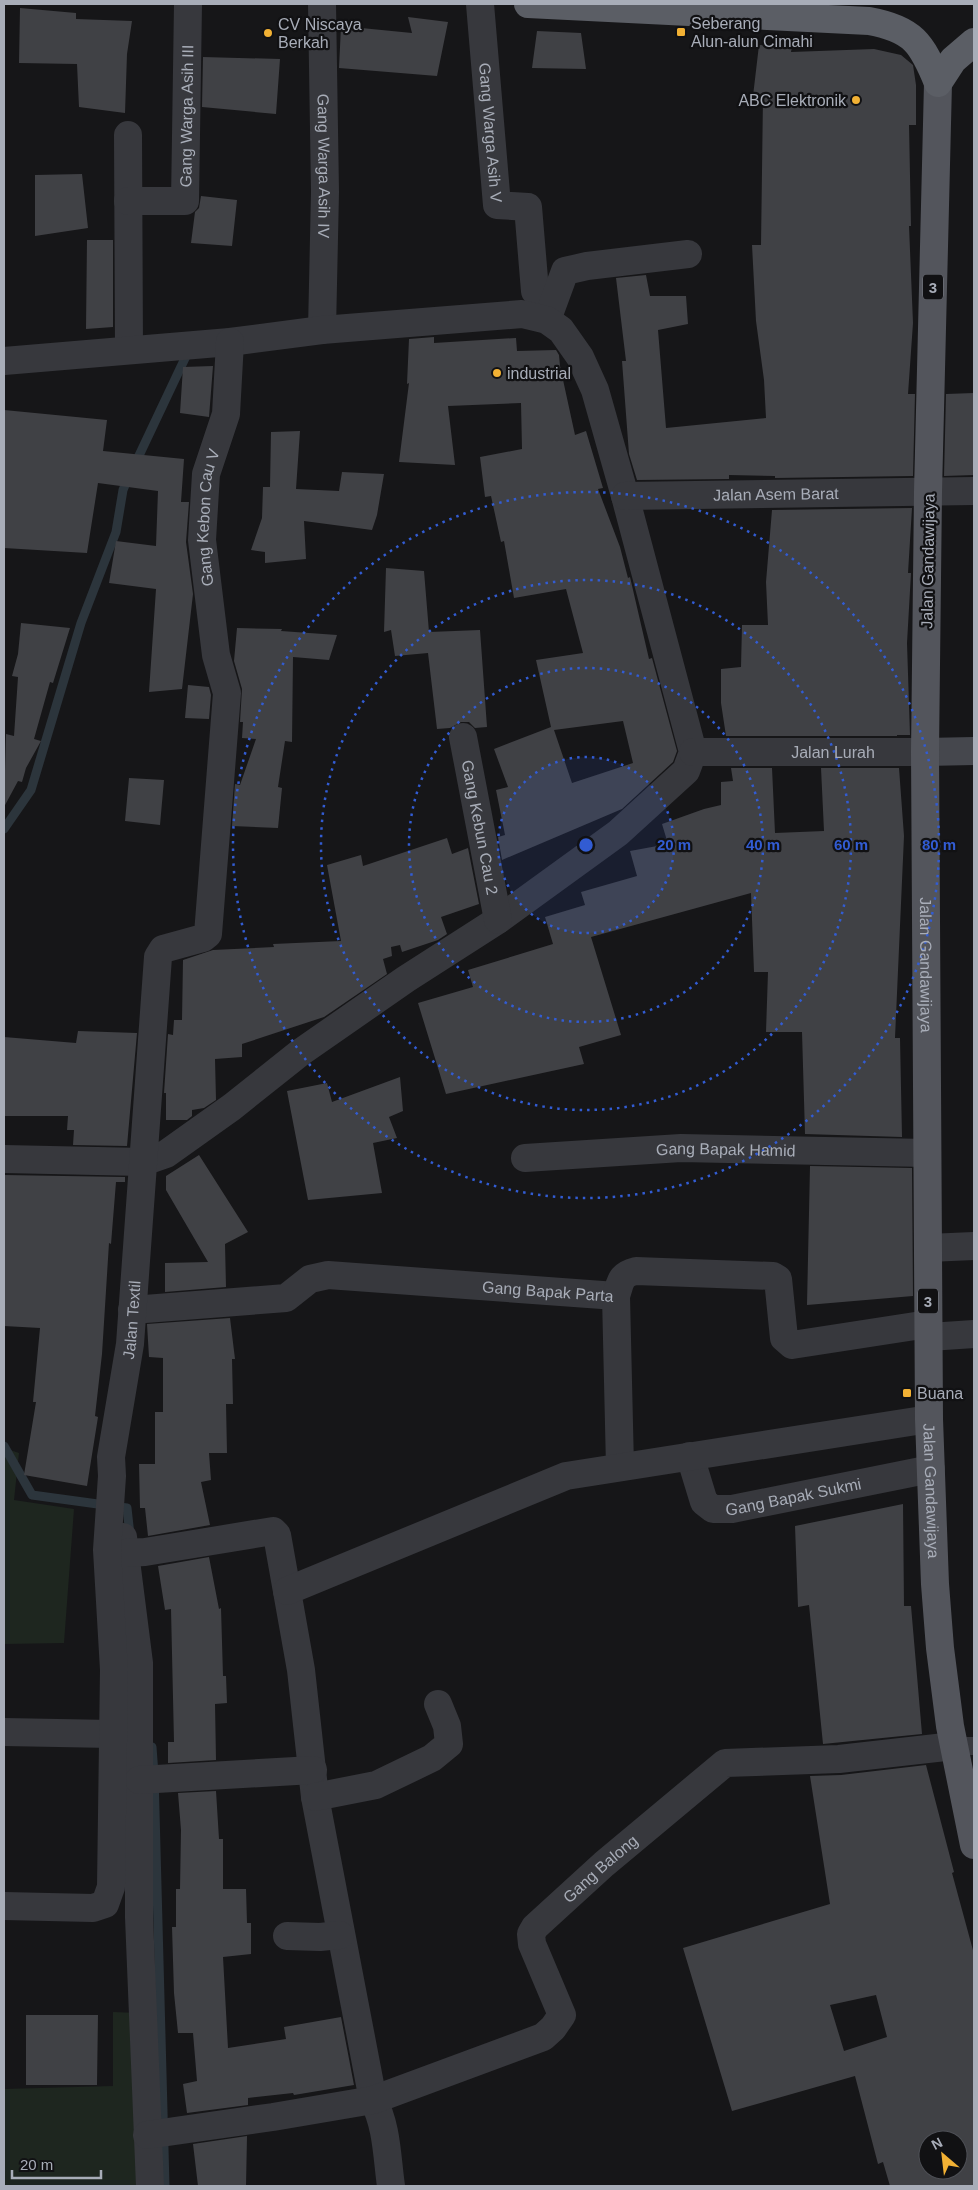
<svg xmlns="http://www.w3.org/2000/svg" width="978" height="2190" viewBox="0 0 978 2190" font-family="Arial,sans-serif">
	<rect width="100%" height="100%" fill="#161618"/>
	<path fill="#1e261f" d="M 4,1448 L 19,1453 L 14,1500 L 74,1509 L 64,1643 L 4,1644 Z
		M 113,2012 L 139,2013 L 144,2186 L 4,2186 L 4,2089 L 113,2086 Z"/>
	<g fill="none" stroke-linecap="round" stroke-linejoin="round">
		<path stroke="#2c353c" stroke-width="9" d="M 135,464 L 187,354
			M 4,829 L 31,790 L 81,623 L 116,532 L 123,490 L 129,476
			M 4,1446 L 32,1495 L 127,1508 L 130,1535
			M 152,1747 L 154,1774 L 165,2186"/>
	</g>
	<path fill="#404145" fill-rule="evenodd" d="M 20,8 L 76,13 L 76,19 L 132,21 L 127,54 L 125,113 L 79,107 L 77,64 L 19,63 Z
		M 408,17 L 448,22 L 437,76 L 339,68 L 341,26 L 412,33 Z
		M 537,31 L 581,33 L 586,69 L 532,68 Z
		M 759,45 L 792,46 L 791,52 L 874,49 L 901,55 L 913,65 L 916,85 L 916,125 L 909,125 L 911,226 L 909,226 L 913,323 L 908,394 L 915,394 L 913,476 L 775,478 L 775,476 L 729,475 L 729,479 L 637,480 L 629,454 L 622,361 L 626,361 L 616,278 L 646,275 L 650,296 L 686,296 L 688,324 L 658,330 L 666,428 L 766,418 L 764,380 L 756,321 L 752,245 L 761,245 L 763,96 L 753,96 Z
		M 203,57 L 280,59 L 276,114 L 202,107 Z
		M 82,174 L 88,228 L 35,236 L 35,175 Z
		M 201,196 L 237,200 L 232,246 L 191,243 L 195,212 L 199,208 Z
		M 87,240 L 113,240 L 113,327 L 86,329 Z
		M 434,337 L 434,343 L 516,338 L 517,351 L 556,350 L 559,355 L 560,366 L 575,435 L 586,431 L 603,488 L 598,489 L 620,547 L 628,578 L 630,577 L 649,659 L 652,658 L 677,751 L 673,762 L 622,809 L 502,860 L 498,837 L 505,835 L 496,790 L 508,787 L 494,749 L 551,727 L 536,660 L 583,653 L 566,589 L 514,598 L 504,541 L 501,542 L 491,496 L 485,497 L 480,457 L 522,449 L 521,403 L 448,406 L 455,465 L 399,462 L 409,383 L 407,384 L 409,339 ZM 623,721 L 633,763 L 572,783 L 554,730 Z
		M 213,366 L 209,417 L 180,413 L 183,367 Z
		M 974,393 L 974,475 L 944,476 L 946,394 Z
		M 4,410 L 107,420 L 103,451 L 184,459 L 181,502 L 189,502 L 186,542 L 193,594 L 182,689 L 149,692 L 156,589 L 109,583 L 116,541 L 156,546 L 158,491 L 98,483 L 87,553 L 4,548 Z
		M 300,431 L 296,489 L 339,491 L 342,472 L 384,474 L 377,515 L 372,530 L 304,521 L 306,559 L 265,563 L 265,552 L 251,550 L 262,518 L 263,487 L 270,487 L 271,432 Z
		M 912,508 L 908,573 L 911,573 L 907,643 L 910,735 L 897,735 L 897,736 L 726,736 L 721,703 L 721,669 L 741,667 L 742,625 L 768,625 L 766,582 L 772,510 Z
		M 386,568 L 424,571 L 429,632 L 480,630 L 487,727 L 475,728 L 469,722 L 461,722 L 450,728 L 437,729 L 428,653 L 395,656 L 391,630 L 384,632 Z
		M 21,623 L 70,628 L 53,683 L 50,682 L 34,739 L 41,741 L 26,768 L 22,782 L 18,781 L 4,807 L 6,734 L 14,736 L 18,677 L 12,676 L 18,654 Z
		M 237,628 L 282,629 L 281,631 L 337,635 L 329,660 L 293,657 L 292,742 L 285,741 L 278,787 L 282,788 L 278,828 L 232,826 L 235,784 L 240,785 L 256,739 L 242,738 L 243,722 L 240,722 L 242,689 L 234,661 Z
		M 188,685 L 209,687 L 211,695 L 209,719 L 185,718 Z
		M 731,768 L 772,768 L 775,833 L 824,831 L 821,768 L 899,768 L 904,836 L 895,1038 L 900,1038 L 902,1137 L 805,1134 L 802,1032 L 766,1032 L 768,972 L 754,972 L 751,893 L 591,937 L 621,1035 L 579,1047 L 584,1064 L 446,1094 L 418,1003 L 473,987 L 468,970 L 553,944 L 545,917 L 585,905 L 581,892 L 637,876 L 630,851 L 668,844 L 662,824 L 704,809 L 721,805 L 721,782 L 733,781 Z
		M 129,778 L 164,780 L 160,825 L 125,821 Z
		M 447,838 L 452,854 L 468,848 L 479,904 L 441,917 L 447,934 L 438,940 L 402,952 L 400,945 L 391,947 L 392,956 L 383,959 L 387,974 L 324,1017 L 242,1044 L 242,1057 L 215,1059 L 216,1100 L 204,1108 L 192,1110 L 192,1116 L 187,1120 L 166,1120 L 166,1093 L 164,1093 L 168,1034 L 173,1035 L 174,1020 L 182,1020 L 183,960 L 213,950 L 274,947 L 273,944 L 341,941 L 327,865 L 361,855 L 363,866 Z
		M 78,1031 L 137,1033 L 127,1146 L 73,1145 L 74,1130 L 67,1130 L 68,1116 L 4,1116 L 4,1037 L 76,1043 Z
		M 400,1077 L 403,1111 L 389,1117 L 397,1138 L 373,1143 L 382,1193 L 308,1200 L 287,1091 L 327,1083 L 332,1102 Z
		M 199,1155 L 248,1232 L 225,1244 L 226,1287 L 165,1292 L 165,1263 L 208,1262 L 166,1190 L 166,1176 Z
		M 810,1166 L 912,1168 L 913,1296 L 807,1305 Z
		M 4,1175 L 125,1177 L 125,1182 L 116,1182 L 111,1244 L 109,1243 L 102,1354 L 95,1416 L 98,1417 L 87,1486 L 24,1475 L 36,1402 L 33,1402 L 40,1328 L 4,1326 Z
		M 230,1318 L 235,1359 L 232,1359 L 233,1404 L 226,1404 L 227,1453 L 209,1453 L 211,1480 L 201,1482 L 210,1525 L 148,1536 L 145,1508 L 140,1508 L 139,1464 L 155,1464 L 155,1412 L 163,1412 L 163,1358 L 149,1357 L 147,1324 Z
		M 903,1504 L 904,1606 L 911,1606 L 922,1734 L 823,1744 L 809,1605 L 798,1607 L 795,1526 Z
		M 209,1557 L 219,1609 L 221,1608 L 223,1676 L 226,1676 L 227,1703 L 215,1704 L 216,1760 L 168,1763 L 168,1742 L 174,1742 L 171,1609 L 165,1610 L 158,1566 Z
		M 926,1765 L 954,1872 L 952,1873 L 974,1954 L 974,2186 L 890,2186 L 883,2162 L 878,2164 L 855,2076 L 732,2111 L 683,1948 L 830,1904 L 810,1776 L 841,1775 ZM 876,1995 L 887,2037 L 844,2051 L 830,2005 ZM 928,2140 L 958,2140 L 958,2170 L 928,2170 Z
		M 216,1791 L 219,1839 L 223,1839 L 223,1889 L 246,1889 L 247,1923 L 251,1923 L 251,1954 L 223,1957 L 228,2048 L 286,2039 L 284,2027 L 341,2017 L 354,2085 L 294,2095 L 293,2093 L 248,2098 L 248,2105 L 187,2113 L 183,2084 L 197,2081 L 193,2033 L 178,2033 L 174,1993 L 172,1927 L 176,1927 L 176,1889 L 180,1889 L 181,1830 L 178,1793 Z
		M 26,2015 L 98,2015 L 97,2085 L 26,2085 Z
		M 247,2136 L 246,2186 L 198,2186 L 193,2144 Z"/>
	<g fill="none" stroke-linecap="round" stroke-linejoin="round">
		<path stroke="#37383d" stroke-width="18" d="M 954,1746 L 974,1746"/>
		<g stroke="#37383d" stroke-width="28">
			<path id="s1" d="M 322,4 L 325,192 L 322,330"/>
			<path id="s2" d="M 480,4 L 497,205 L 528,207 L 535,291"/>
			<path d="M 128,135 L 129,349"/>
			<path id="s3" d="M 128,201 L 185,201 L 188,4"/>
			<path d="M 547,320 L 565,271 L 587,266 L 688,254"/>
			<path d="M 4,361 L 230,342 L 322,330 L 522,314 L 547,320 L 561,330 L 580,357 L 595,390 L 625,496 L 693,752 L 686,771 L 618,833 L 498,920 L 406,979 L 301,1052 L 232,1107 L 166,1154 L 143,1162 L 4,1159"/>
			<path id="s4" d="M 625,496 L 974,491"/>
			<path id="s5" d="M 463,737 L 498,920"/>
			<path id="s6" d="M 693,752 L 925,752"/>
			<path id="s7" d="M 525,1158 L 681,1148 L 927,1153"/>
			<path d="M 928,1248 L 974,1246"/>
			<path id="s8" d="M 132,1310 L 286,1298 L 310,1279 L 328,1275 L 616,1296"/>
			<path d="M 929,1337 L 974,1334"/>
			<path id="s9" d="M 690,1456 L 704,1502 L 713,1509 L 732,1509 L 931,1469"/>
			<path d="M 620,1467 L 616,1296 C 621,1281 620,1275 636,1271 L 773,1276 L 778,1279 L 784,1338 L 792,1345 L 928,1324"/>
			<path d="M 123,1537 L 139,1663 L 139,1917 L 150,2186"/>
			<path d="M 125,1553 L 145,1552 L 273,1531 L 277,1535 L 301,1670 L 315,1797 L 373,2100 C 387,2125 387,2158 391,2186"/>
			<path d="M 287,1591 L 566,1476 L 929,1419"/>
			<path d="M 4,1732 L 112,1734"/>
			<path d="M 139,1780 L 313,1770"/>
			<path d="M 315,1797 L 376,1785 L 432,1758 L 449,1744 L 447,1726 L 438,1704"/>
			<path id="s10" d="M 4,1906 L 93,1908 L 105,1904 L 111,1887 L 114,1670 L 107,1550 L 112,1476 L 111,1457 L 130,1344 L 158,957 L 163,949 L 203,938 L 208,934 L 227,693 L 216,655 L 202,540 L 206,474 L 226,414 L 230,342"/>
			<path d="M 287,1936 L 320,1937 L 340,1935"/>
			<path id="s11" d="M 147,2135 L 273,2117 L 373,2100 L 543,2037 L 553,2028 L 562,2015 L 532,1944 L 531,1934 L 535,1927 L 604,1864 L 725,1763 L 839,1759 L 954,1746"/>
		</g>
		<path stroke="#45474d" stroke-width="28" d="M 925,752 L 974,751"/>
		<path stroke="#53555c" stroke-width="28" id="s12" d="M 938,83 L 928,492 L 925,752 L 929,1419 L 935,1584 L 940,1648 L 950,1726 L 974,1845"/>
		<path stroke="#5b5e65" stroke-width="28" d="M 528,4 L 869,21 C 913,29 922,43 938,83
			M 938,83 L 953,60 L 974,42"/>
	</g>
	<circle cx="586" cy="845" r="88" fill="#325cd3" fill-opacity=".12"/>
	<g fill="none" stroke="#325cd3" stroke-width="2.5" stroke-dasharray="2.5 5">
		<circle cx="586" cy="845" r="88"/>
		<circle cx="586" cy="845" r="177"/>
		<circle cx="586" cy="845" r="265"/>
		<circle cx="586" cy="845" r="353"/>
	</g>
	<g fill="#f2b134" stroke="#111113" stroke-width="2">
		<rect x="676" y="27" width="10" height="10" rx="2.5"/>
		<circle cx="268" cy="33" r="5"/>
		<circle cx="856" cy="100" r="5"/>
		<circle cx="497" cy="373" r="5"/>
		<rect x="902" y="1388" width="10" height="10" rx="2.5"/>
	</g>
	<g text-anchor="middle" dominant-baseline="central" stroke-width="4.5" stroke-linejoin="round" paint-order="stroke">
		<g fill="#111113" stroke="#7b7e86" stroke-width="1">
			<rect x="923" y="274.5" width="20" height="25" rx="4"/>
			<rect x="918" y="1288.5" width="20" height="25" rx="4"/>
		</g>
		<g font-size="15" font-weight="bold" fill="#a8adb8">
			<text x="933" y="287">3</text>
			<text x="928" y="1301">3</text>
		</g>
		<g font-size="16" fill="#a8adb8" stroke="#111113" text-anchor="start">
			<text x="691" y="23">Seberang<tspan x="691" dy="18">Alun-alun Cimahi</tspan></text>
			<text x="278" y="24">CV Niscaya<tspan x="278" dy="18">Berkah</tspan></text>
			<text x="846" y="100" text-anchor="end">ABC Elektronik</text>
			<text x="507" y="373">industrial</text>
			<text x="917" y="1393">Buana</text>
		</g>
		<g font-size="16" fill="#a8adb8" stroke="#111113">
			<text stroke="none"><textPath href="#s3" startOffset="142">Gang Warga Asih III</textPath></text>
			<text stroke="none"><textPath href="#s2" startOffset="129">Gang Warga Asih V</textPath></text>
			<text stroke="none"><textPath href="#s1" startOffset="162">Gang Warga Asih IV</textPath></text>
			<text stroke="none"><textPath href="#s4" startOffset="151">Jalan Asem Barat</textPath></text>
			<text stroke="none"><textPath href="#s10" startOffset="1530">Gang Kebon Cau V</textPath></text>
			<text transform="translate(928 561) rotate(-89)">Jalan Gandawijaya</text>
			<text stroke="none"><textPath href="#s6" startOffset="140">Jalan Lurah</textPath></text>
			<text stroke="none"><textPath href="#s5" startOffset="92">Gang Kebun Cau 2</textPath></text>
			<text stroke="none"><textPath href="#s12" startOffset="882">Jalan Gandawijaya</textPath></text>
			<text stroke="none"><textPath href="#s7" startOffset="201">Gang Bapak Hamid</textPath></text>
			<text stroke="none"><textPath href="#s8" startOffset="424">Gang Bapak Parta</textPath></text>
			<text stroke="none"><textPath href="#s10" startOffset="689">Jalan Textil</textPath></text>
			<text stroke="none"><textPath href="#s12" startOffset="1408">Jalan Gandawijaya</textPath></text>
			<text stroke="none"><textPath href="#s9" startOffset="141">Gang Bapak Sukmi</textPath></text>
			<text stroke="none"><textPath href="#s11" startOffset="622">Gang Balong</textPath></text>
		</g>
	</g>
	<circle cx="586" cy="845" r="8" fill="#325cd3" stroke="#111113" stroke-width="2.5"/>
	<g font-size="15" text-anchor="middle" font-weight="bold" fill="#325cd3" stroke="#111113" stroke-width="4.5" stroke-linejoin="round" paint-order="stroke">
		<text x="674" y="850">20 m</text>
		<text x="763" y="850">40 m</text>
		<text x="851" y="850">60 m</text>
		<text x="939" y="850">80 m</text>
	</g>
	<rect width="978" height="2190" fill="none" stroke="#a8adb8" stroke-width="10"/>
	<g transform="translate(943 2155) rotate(332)"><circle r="24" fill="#111113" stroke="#4d4f55"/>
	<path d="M0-4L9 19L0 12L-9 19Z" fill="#f2b134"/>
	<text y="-8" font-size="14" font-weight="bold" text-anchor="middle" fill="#a8adb8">N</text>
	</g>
	<path d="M12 2170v8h89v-8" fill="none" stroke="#a8adb8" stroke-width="2.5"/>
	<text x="20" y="2170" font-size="15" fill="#a8adb8" stroke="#111113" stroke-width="4" paint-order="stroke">20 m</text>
</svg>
